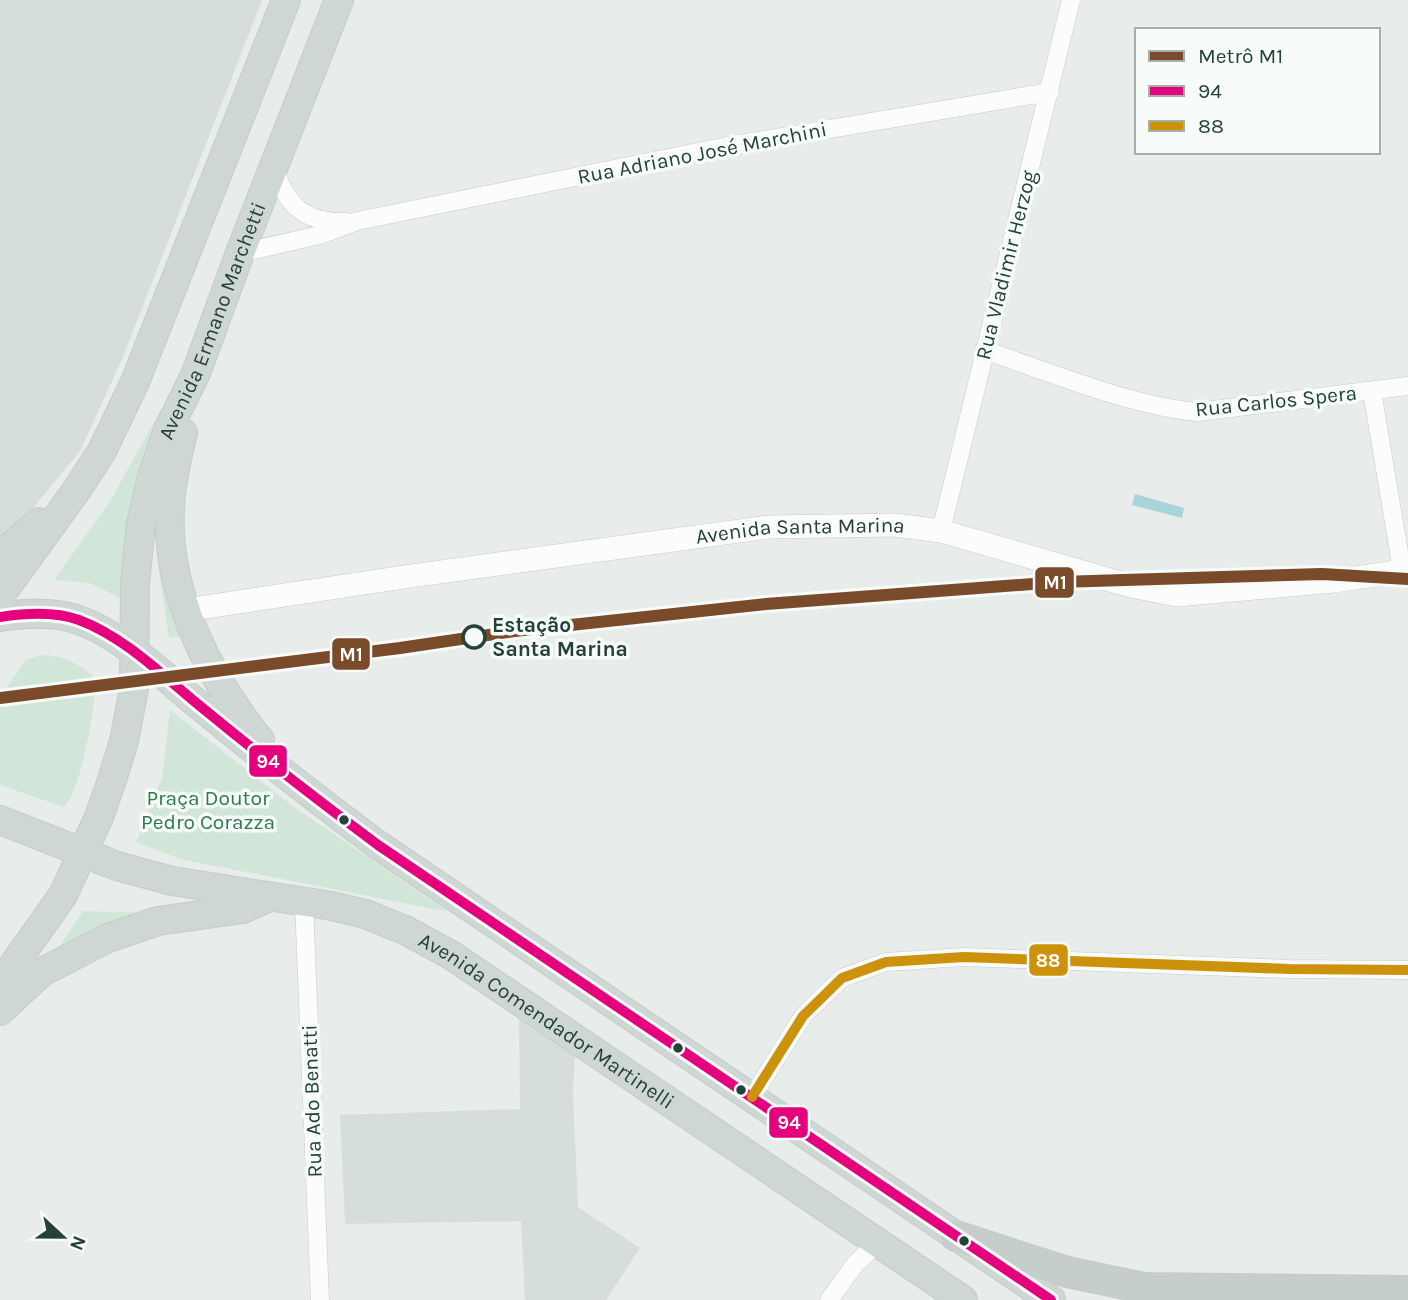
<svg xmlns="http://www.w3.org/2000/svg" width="1408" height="1300" viewBox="0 0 1408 1300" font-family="Karla,sans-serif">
	<rect width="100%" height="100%" fill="#e8edeb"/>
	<path fill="#d6dedb" d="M 0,0 L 262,0 L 123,357 L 80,451 L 29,513 L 0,539 Z
		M 519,1019 L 575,1055 L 573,1094 L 578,1207 L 640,1248 L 606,1300 L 525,1300 L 521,1221 L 345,1224 L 340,1115 L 520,1109 Z"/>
	<path fill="#d1e6d8" d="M 163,406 L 150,443 L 124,600 L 90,583 L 54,580 L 109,503 Z
		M 168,571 L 184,636 L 169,638 L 159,572 Z
		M 43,655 C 64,655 80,665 96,678 C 96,702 81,792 64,807 L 0,785 L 0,697 L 26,659 Z
		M 170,710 L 294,807 L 449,912 L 180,859 L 136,842 L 162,778 Z
		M 83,911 L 151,913 L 57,950 Z"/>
	<path fill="#a9d4db" d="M 1135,494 L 1184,508 L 1182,518 L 1132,505 Z"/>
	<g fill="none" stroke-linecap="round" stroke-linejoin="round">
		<g stroke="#c5cac8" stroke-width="19">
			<path id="minor" d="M 274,167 C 286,206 305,223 346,222
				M 240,253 L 320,235 L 357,221 L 728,146 L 1050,92
				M 984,350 C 1052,373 1127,405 1198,412 L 1408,386
				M 1372,391 L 1402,570
				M 941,531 L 1071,0
				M 304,902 L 320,1300
				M 752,1097 L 803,1016 L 842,978 L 886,962 L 964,957 L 1289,969 L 1408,970
				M 829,1300 L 856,1263 L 879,1242"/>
		</g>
		<g stroke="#c5cac8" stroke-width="24">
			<g id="tertiary">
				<path id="s1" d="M 186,610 L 411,576 L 768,527 L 895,525 L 941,531 L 1131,586 L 1177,595 L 1334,581 L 1408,570"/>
			</g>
		</g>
		<g stroke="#c3ccc9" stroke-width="30">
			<g id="primary">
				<path d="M 183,433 C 177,458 171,483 170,508 C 165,591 209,678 260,740"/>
				<path d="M 0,556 L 39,522"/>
				<path d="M 0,596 L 76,491 L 102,451 L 135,382 L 286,0"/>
				<path d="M 0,617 C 26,613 54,611 79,620 C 127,638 166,679 205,710 C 262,757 319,801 378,845 L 1051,1300"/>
				<path id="s2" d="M 0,820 L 117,866 L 172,881 L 332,906 L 365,914 L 405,930 L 451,955 L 963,1300"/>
				<path id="s3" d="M 0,984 L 63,895 L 99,817 L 112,780 L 124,741 L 134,689 L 135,584 L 141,524 L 152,477 L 168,430 L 196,373 L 240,253 L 339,0"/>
				<path d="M 0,1011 L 42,972 L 108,938 L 158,921 L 243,909 L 265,899"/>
			</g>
		</g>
		<g stroke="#c3ccc9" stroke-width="32">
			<path id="trunk" d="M 956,1236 L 1067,1272 L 1144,1288 L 1408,1291"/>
		</g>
		<use href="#minor" stroke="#fcfcfc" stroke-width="18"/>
		<use href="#tertiary" stroke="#fcfcfc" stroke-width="23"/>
		<use href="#primary" stroke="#cfd7d5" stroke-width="28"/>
		<use href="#trunk" stroke="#c6cecc" stroke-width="30"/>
		<g stroke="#f7fbf9" stroke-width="16">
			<path id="bus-1" d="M 0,617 C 26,613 54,611 79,620 C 127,638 166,679 205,710 C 262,757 319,801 378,845 L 1051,1300"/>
		</g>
		<g stroke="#f7fbf9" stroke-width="16">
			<path id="bus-2" d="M 752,1097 L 803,1016 L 842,978 L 886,962 L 964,957 L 1289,969 L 1408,970"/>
		</g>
		<use href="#bus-1" stroke="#e5007d" stroke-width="10"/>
		<use href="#bus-2" stroke="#cd920c" stroke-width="10"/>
		<g stroke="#f7fbf9" stroke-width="18">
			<path id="metro-1" d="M 0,698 L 400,648 L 515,631 L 766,604 L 1059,582 L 1322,574 L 1408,579"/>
		</g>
		<use href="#metro-1" stroke="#7a4b2a" stroke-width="12"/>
	</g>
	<circle fill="#f7fbf9" stroke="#24423a" stroke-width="3.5" cx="474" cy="637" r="11"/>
	<g fill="#24423a" stroke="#f7fbf9" stroke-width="2.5">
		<circle cx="344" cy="820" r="6"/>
		<circle cx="678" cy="1048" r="6"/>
		<circle cx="741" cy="1090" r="6"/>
		<circle cx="964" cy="1241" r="6"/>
	</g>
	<g text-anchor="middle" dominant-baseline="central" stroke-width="7" stroke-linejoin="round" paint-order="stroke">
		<g font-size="21" fill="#24423a" stroke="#f7fbf9">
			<text transform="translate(702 153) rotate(-11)">Rua Adriano José Marchini</text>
			<text transform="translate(1006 265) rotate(-76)">Rua Vladimir Herzog</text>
			<text stroke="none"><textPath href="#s3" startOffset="709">Avenida Ermano Marchetti</textPath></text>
			<text transform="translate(1276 401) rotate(-6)">Rua Carlos Spera</text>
			<text stroke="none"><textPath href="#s1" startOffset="620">Avenida Santa Marina</textPath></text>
			<text stroke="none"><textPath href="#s2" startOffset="590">Avenida Comendador Martinelli</textPath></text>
			<text transform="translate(312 1101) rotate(-92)">Rua Ado Benatti</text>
		</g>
		<g font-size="21" font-weight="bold" fill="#24423a" stroke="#f7fbf9" text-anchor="start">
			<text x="492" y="625">Estação<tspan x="492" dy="24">Santa Marina</tspan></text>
		</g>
		<g font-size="21" fill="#2d7a4b" stroke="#f7fbf9">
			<text x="208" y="798">Praça Doutor<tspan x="208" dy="24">Pedro Corazza</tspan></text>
		</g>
	</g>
	<g stroke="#f7fbf9" stroke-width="2.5">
		<rect x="1034" y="566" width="41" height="33" rx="7" fill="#7a4b2a"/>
		<rect x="331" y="637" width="40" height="34" rx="7" fill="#7a4b2a"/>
		<rect x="248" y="744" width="40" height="34" rx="7" fill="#e5007d"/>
		<rect x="1028" y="943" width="41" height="34" rx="7" fill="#cd920c"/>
		<rect x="768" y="1106" width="41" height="33" rx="7" fill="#e5007d"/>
	</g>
	<g font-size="19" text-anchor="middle" font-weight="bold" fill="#fff">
		<text x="1055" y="589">M1</text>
		<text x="351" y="661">M1</text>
		<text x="268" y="768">94</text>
		<text x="1048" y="967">88</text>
		<text x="789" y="1129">94</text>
	</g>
	<rect x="1135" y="28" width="245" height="126" fill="#f7fbf9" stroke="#a3b1ad" stroke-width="2"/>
	<rect x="1149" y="51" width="35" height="10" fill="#7a4b2a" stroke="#a3b1ad" stroke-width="2"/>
	<text x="1198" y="63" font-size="21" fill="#24423a">Metrô M1</text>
	<rect x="1149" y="86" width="35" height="10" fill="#e5007d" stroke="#a3b1ad" stroke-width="2"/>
	<text x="1198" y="98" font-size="21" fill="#24423a">94</text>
	<rect x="1149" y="121" width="35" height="10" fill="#cd920c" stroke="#a3b1ad" stroke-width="2"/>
	<text x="1198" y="133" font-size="21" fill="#24423a">88</text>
	<g transform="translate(63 1237) rotate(112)" stroke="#f7fbf9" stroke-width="5" paint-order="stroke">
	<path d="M0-5L12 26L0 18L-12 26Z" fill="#24423a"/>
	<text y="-10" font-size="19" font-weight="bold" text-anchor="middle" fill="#24423a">N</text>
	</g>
</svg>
